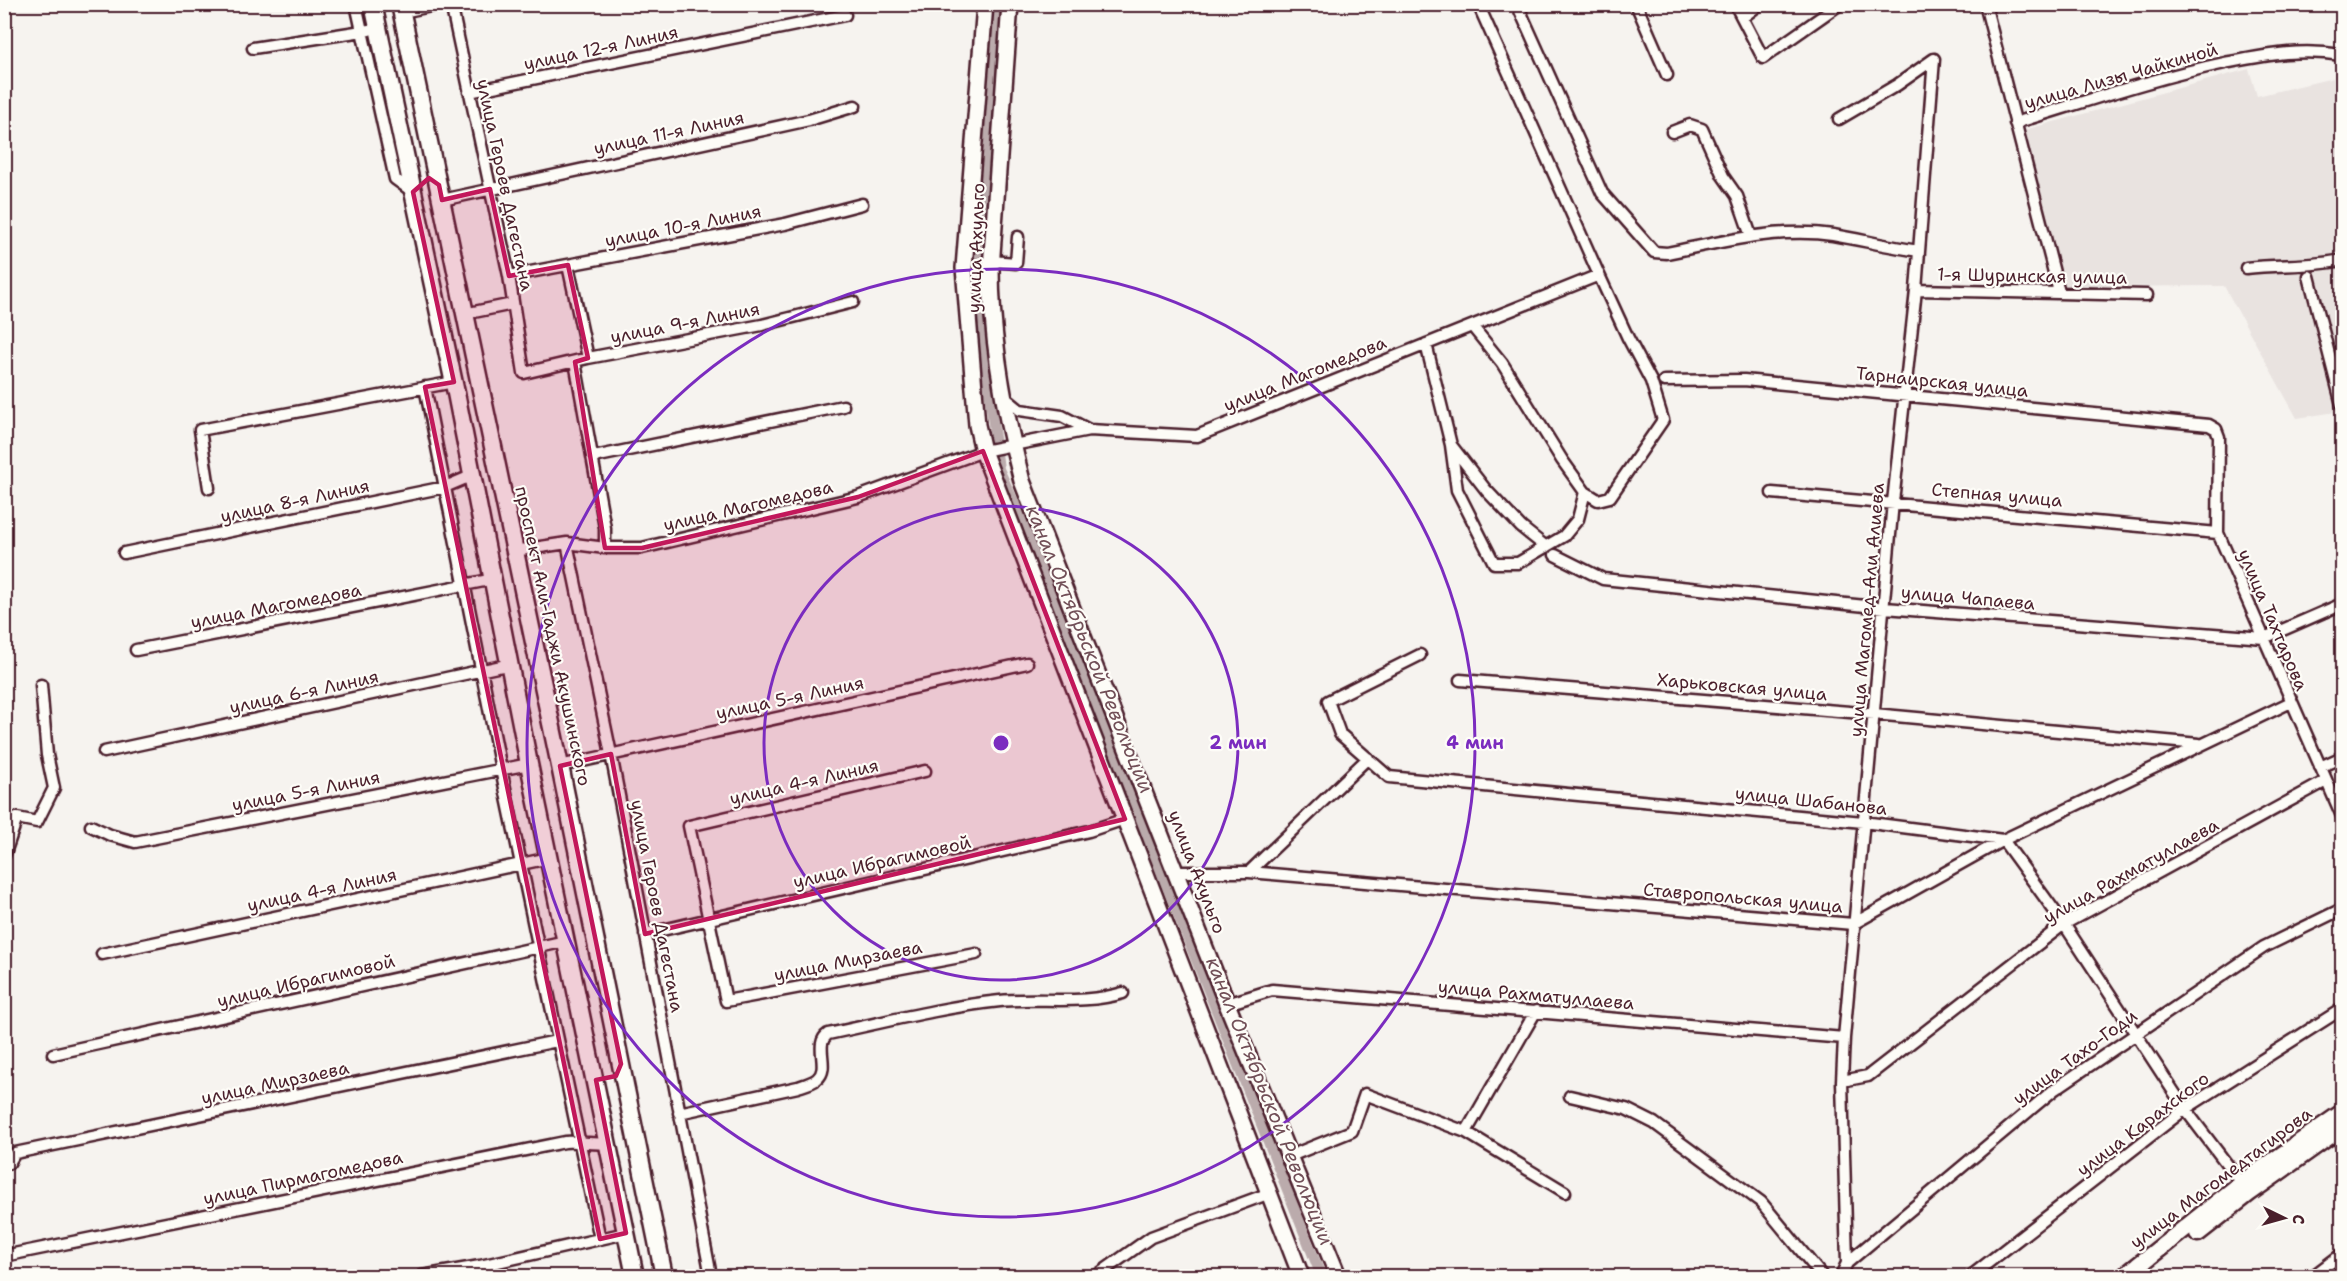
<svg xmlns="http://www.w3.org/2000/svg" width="2347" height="1281" viewBox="0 0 2347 1281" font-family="'Shantell Sans',sans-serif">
	<rect width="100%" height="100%" fill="#f6f3ef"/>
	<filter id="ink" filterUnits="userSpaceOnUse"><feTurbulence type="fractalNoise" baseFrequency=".0167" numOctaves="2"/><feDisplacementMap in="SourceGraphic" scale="12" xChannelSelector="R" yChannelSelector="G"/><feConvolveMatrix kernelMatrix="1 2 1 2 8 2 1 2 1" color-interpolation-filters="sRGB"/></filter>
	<g filter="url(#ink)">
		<path fill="#e9e3e0" d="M 2249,69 L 2257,96 L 2342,76 L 2342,411 L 2297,418 L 2224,286 L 2065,287 L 2024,130 Z"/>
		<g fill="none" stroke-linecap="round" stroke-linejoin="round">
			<path stroke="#bbabac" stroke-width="10" d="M 998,4 L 975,285 L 999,469 L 1023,522 L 1321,1276"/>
			<g stroke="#4a1f2b" stroke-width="15">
				<path id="street" d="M 356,4 L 395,179 L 413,192
					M 451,4 L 509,276 L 524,373 L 588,358 L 762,325 L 853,302
					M 1517,4 L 1602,193 L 1654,252 L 1667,253 C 1721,242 1777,227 1833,235 C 1862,240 1890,247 1919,251
					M 1636,4 L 1667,75
					M 1735,4 L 1763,58 L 1840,4
					M 1985,4 L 2059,292
					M 402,12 L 441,4
					M 1743,17 L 1760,4
					M 253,48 L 369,30
					M 469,92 L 845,15
					M 1839,119 L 1897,85 L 1934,59 L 1916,290 L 1893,502 L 1844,1038 L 1842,1081 L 1847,1263 L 1841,1276
					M 2015,123 C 2084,102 2154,78 2225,63 C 2267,55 2300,48 2342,55
					M 1672,132 L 1690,125 L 1702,129 L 1723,176 L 1737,196 L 1751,236
					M 442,200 L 809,120 L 855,106
					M 991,261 L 1016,263 L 1018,237
					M 568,265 L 588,358
					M 2246,268 C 2279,264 2311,267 2342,260
					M 509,276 L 785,224 L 862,204
					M 2309,276 L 2342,405
					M 1916,290 L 2147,295
					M 464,314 L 513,304
					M 1472,326 L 1502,363 L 1562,460 L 1585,492
					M 1426,344 L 1451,445 L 1486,490 L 1521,527 L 1546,547
					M 575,362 L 605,528 L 605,548
					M 1664,381 L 1744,380 L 2209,425 L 2216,429 L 2219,437 L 2218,533 L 2342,816
					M 425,387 L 501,769 L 600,1239
					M 1003,396 L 1020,410 L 1062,416 L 1089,430
					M 1451,445 L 1457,490 L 1494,563 L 1518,563 L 1564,536 L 1578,519 L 1585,492 L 1598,500 L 1610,497 L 1663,420 L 1651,381 L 1628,338 L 1599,275 L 1478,4
					M 594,457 L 843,406
					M 209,488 L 200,430 L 454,382
					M 1772,493 L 2218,533
					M 567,543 L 611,754 L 711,1276
					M 514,551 L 567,543 L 605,548 L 642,548 L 858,497 L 983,451 L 1089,430 L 1197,436 L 1599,275
					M 124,553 L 445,487 L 471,476
					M 1555,555 L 1603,579 L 1885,608 L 2264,638 L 2342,604
					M 136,650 L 494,579
					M 1420,655 L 1328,701 L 1340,734 L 1389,777 L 1863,822 L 2003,840 L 2064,924 L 2185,1109 L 2245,1188
					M 1460,680 L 1874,714 L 2199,744
					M 104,752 L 511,664
					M 560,766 L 1027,663
					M 2320,767 L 2342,757
					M 925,771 L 689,826 L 726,1001 L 976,954
					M 91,826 L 110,835 L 135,842 L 529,764
					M 4,856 L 17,818 L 37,822 L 54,788 L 47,755 L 41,685
					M 1177,872 L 1249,872 L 1853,924 L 2003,840 L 2291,702
					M 1249,872 L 1368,758
					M 645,934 L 1089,831 L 1125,819
					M 102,954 L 549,858
					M 1227,1004 L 1272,990 L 1844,1038
					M 53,1054 L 566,941
					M 1842,1081 L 1868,1076 L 2064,924 L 2326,781
					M 1570,1096 L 1626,1109 L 1654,1123 L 1761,1202 L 1822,1276
					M 679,1113 L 798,1087 C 804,1085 812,1083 817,1079 C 831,1068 813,1044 828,1034 C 885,1022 942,1007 1000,1001 C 1040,997 1083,1005 1123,993
					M 2333,1128 L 2342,1146
					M 1466,1132 L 1536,1011
					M 1290,1156 L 1352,1131 L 1365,1094 L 1466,1132 L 1565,1192
					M 4,1164 L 9,1163 L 15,1153 L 557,1041
					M 4,1256 L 565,1142 C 580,1141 593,1145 608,1143
					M 1847,1263 L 2055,1089 L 2264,947 L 2342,909
					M 422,1276 L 480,1266 L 626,1233
					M 1096,1276 L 1151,1237 L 1270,1193
					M 1971,1276 L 2185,1109 L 2342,1009
					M 2313,1276 L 2342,1254"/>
			</g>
			<g stroke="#4a1f2b" stroke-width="20">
				<path id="secondary" d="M 985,4 L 964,268 L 977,425 L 983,451 L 1301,1276
					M 1010,4 L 991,268 C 991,341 1004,411 1022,481 L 1227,1004 L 1338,1276"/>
			</g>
			<g stroke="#4a1f2b" stroke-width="21">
				<path id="primary" d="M 373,4 L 456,393 L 529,764 L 635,1276
					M 400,4 L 560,766 L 664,1276
					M 2198,1233 L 2249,1193 L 2342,1127
					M 2125,1276 L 2242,1183 L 2342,1113"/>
			</g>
			<use href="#street" stroke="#fdfcf7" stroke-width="10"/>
			<use href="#secondary" stroke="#fdfcf7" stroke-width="15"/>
			<use href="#primary" stroke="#fdfcf7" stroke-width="16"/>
		</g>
	</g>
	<path fill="#c2185b" fill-opacity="0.2" stroke="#c2185b" stroke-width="4.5" stroke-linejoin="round" d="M 429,178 L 439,185 L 442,200 L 490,189 L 509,276 L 568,265 L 588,358 L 575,362 L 605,548 L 642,548 L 858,497 L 983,451 L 1125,819 L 645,934 L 611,754 L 560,766 L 621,1064 L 616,1076 L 596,1080 L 626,1233 L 600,1239 L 425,387 L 454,382 L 413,192 Z"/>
	<g fill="none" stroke="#7b2cbf" stroke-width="3">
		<circle cx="1001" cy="743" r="237"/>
		<circle cx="1001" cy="743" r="474"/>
	</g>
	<g text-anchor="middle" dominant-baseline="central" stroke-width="4.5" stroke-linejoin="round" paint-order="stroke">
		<g font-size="18" fill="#4a1f2b" stroke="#fdfcf7">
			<text transform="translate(601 48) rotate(-12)">улица 12-я Линия</text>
			<text transform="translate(2121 76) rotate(-16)">улица Лизы Чайкиной</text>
			<text transform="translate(669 133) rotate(-12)">улица 11-я Линия</text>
			<text transform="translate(505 185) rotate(78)">улица Героев Дагестана</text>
			<text transform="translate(683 226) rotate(-11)">улица 10-я Линия</text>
			<text transform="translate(976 248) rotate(-88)">улица Ахульго</text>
			<text transform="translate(2032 276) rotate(1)">1-я Шуринская улица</text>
			<text transform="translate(685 323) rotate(-11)">улица 9-я Линия</text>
			<text transform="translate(1305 374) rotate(-22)">улица Магомедова</text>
			<text transform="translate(1942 382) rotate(6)">Тарнаирская улица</text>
			<text transform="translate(1997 495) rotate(5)">Степная улица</text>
			<text transform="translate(295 501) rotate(-12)">улица 8-я Линия</text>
			<text transform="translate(748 506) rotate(-13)">улица Магомедова</text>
			<text transform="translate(1968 598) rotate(5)">улица Чапаева</text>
			<text transform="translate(276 606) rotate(-11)">улица Магомедова</text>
			<text transform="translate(1867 610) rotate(-85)">улица Магомед-Али Алиева</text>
			<text transform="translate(2273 620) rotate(67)">улица Тахтарова</text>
			<text transform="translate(553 636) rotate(78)">проспект Али-Гаджи Акушинского</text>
			<text transform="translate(1742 687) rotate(5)">Харьковская улица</text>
			<text transform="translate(304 692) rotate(-12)">улица 6-я Линия</text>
			<text transform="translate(790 698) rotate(-12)">улица 5-я Линия</text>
			<text transform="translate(804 782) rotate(-13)">улица 4-я Линия</text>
			<text transform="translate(306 791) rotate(-11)">улица 5-я Линия</text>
			<text transform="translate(1811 801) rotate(6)">улица Шабанова</text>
			<text transform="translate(882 862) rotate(-13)">улица Ибрагимовой</text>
			<text transform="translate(2131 871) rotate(-29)">улица Рахматуллаева</text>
			<text transform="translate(1197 872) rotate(69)">улица Ахульго</text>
			<text transform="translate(322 890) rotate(-12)">улица 4-я Линия</text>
			<text transform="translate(1743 898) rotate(5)">Ставропольская улица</text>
			<text transform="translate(657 906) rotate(79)">улица Героев Дагестана</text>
			<text transform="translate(848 961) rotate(-11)">улица Мирзаева</text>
			<text transform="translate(306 981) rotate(-13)">улица Ибрагимовой</text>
			<text transform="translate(1536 995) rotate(5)">улица Рахматуллаева</text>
			<text transform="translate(2075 1057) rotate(-36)">улица Тахо-Годи</text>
			<text transform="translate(275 1083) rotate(-12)">улица Мирзаева</text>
			<text transform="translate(2143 1124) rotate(-37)">улица Карахского</text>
			<text transform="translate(303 1178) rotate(-12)">улица Пирмагомедова</text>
			<text transform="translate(2221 1178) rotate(-37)">улица Магомедтагирова</text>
		</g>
		<g font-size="20" font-style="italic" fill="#725058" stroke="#fdfcf7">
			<text transform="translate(1090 649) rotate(68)">канал Октябрьской Революции</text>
			<text transform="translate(1270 1101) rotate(68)">канал Октябрьской Революции</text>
		</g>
	</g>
	<circle cx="1001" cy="743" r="9" fill="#7b2cbf" stroke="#fdfcf7" stroke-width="3"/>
	<g font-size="18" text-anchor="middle" font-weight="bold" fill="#7b2cbf" stroke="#fdfcf7" stroke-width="4.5" stroke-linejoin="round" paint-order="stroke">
		<text x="1238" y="749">2 мин</text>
		<text x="1475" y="749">4 мин</text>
	</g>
	<rect width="2347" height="1281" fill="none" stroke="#fdfcf7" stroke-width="24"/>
	<rect x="12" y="12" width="2323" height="1257" fill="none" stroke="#4a1f2b" stroke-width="2" filter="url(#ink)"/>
	<g transform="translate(2284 1218) rotate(95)" stroke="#fdfcf7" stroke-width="4.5" paint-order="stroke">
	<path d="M0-4.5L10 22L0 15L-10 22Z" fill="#4a1f2b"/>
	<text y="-9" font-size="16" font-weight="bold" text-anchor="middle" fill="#4a1f2b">С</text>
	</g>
</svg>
